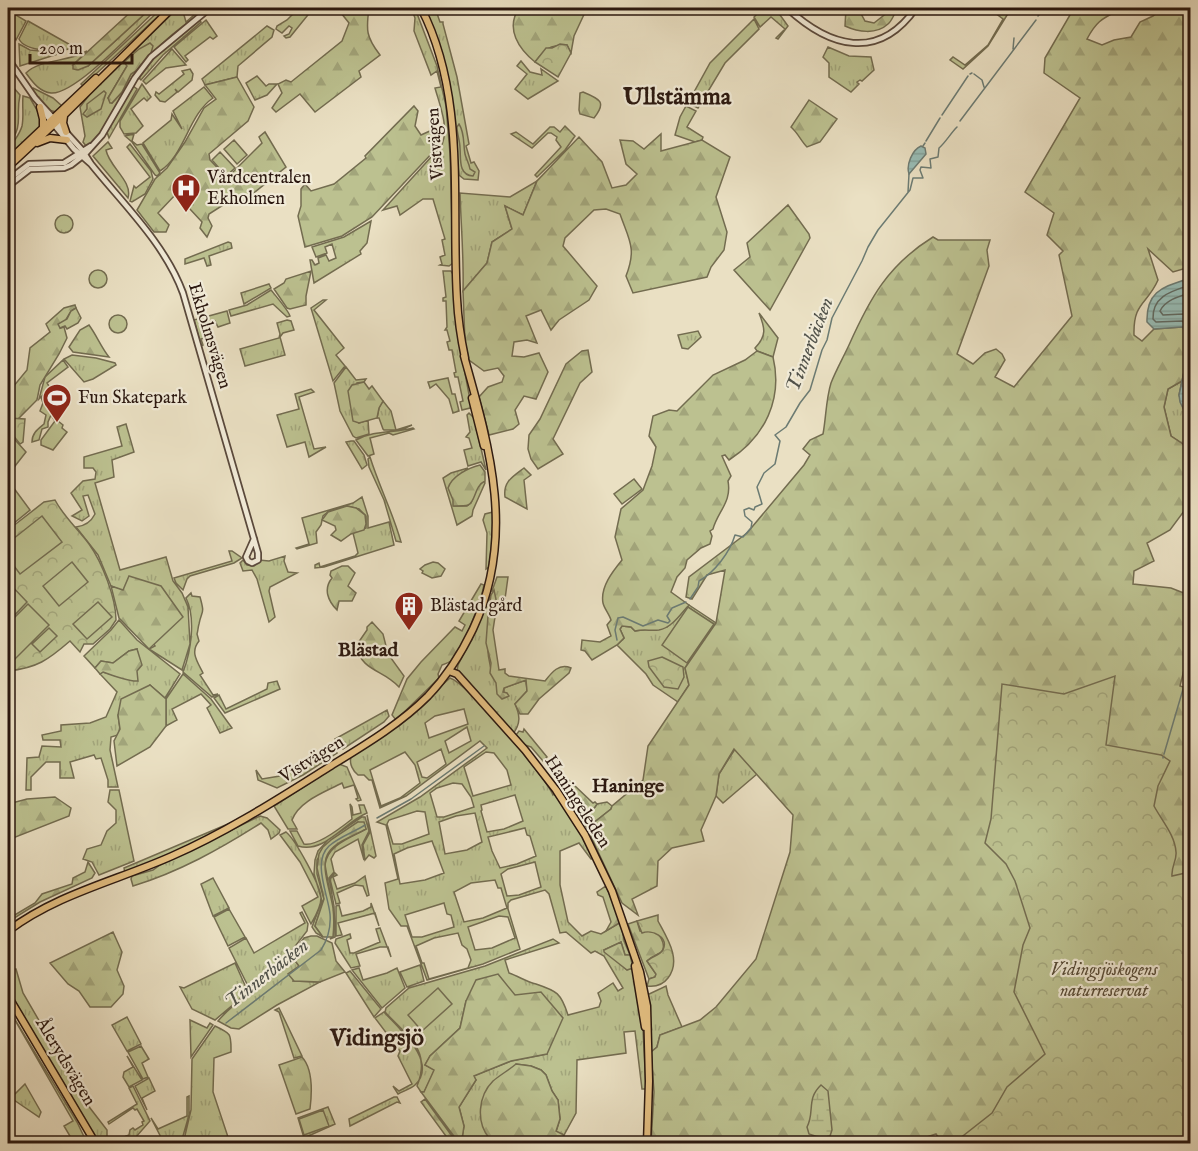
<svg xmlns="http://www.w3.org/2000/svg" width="1198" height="1151" viewBox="0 0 1198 1151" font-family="'IM FELL English',serif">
	<defs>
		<pattern id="grass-tufts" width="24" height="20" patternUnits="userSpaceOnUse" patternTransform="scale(1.5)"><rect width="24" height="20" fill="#bcc190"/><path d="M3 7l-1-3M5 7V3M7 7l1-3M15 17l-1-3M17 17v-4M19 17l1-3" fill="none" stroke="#a2a57b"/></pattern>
		<pattern id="forest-firs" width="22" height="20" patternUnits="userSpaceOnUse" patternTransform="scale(1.5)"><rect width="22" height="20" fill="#bcc190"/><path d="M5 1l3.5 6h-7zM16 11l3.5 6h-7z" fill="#a2a57b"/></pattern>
		<pattern id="wetland-marsh" width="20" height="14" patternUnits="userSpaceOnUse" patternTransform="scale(1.5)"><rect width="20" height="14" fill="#bcc190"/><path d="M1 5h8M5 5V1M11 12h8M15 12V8" fill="none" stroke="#a2a57b"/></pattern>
		<pattern id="park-crowns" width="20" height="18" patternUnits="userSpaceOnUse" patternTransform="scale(1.5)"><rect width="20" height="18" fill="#bcc190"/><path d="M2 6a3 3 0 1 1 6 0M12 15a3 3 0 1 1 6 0" fill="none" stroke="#a2a57b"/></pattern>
		<pattern id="water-rules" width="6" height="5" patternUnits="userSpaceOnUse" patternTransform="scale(1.5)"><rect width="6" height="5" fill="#98bdb6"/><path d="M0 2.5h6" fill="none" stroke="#83a29b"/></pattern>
	</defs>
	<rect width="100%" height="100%" fill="#eae0c3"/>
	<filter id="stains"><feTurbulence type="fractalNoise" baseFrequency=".00333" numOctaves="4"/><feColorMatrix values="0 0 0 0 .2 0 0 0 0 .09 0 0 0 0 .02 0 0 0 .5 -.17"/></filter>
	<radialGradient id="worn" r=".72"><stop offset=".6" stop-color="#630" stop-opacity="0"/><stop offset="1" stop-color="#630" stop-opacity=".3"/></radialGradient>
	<path fill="url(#grass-tufts)" stroke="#736c50" stroke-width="1.5" fill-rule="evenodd" d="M 151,8 L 158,8 C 138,26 76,95 51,93 C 39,92 32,81 26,73 C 40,59 69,62 87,51 L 73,65 L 88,66 Z
		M 162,8 L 167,8 L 83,86 L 81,84 Z
		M 178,8 L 182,8 L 186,22 L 202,8 L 207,8 C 185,25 161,41 144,63 C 127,84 108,136 86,146 L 83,142 L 85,136 L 80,107 L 90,94 ZM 151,53 L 137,70 L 131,74 L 122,92 L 112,103 L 108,98 L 127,66 Z
		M 299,8 L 311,8 L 312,10 L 290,37 L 286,38 L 284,36 L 289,34 L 292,28 L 289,26 L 282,33 L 276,29 L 277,26 L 287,20 Z
		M 423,8 L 432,10 L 435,8 L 440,22 L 443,22 L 443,24 L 457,77 L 469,144 L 466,146 L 471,163 L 474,162 L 479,171 L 478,180 L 464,179 L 459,175 L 453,117 Z
		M 763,8 L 775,8 L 788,26 L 778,39 L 776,38 L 785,29 L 771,17 L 760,27 L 754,17 Z
		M 993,8 L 1002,8 L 1009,12 L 988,46 L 963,69 L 950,60 L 953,57 L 965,65 L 988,45 L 1003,19 L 991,10 Z
		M 412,10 L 416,11 L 437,66 L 446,106 L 450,154 L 453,263 L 449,266 L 440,265 L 442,264 L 440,257 L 445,255 L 442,240 L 445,239 L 433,199 L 423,199 L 400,215 L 397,206 L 383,210 L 442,145 C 449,127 440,106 435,88 L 441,87 L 437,71 L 431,75 L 414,31 L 415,18 Z
		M 8,14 L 10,17 L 16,15 L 26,21 L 16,40 L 8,26 Z
		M 199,19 L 201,22 L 163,55 L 141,80 L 140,79 L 139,76 L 159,52 Z
		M 754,19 L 759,29 L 725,63 L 698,108 L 688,103 L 710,63 Z
		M 206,20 L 217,36 L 213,39 L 210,37 L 185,56 L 188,60 L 186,62 L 174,47 Z
		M 28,21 L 74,47 C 62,53 25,52 19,39 Z
		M 267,26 L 274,30 L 272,37 L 238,66 L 237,77 L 205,85 L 202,79 Z
		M 19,44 L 30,50 L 61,53 L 20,66 Z
		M 828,47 L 849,56 L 871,57 L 874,70 L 862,81 L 860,80 L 857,82 L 859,84 L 851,92 L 829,77 L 829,63 L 823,57 Z
		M 172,49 L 186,65 L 166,68 L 146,84 L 143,81 Z
		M 521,61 L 530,72 L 542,75 L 541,69 L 558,81 L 528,99 L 515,89 L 527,74 L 517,66 Z
		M 190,69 L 193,74 L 192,80 L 178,92 L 175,89 L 177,92 L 165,102 L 160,101 L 155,95 L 156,92 L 159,94 L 184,74 L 182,71 Z
		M 257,76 L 266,86 L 269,84 L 277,84 L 267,95 L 255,100 L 246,83 Z
		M 142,84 L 151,97 L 147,101 L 144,98 L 131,109 L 143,126 L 136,133 L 124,134 L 120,127 L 120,121 Z
		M 133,86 L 137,89 L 109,138 L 107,132 Z
		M 13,87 L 20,95 C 15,118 25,123 8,146 L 8,94 Z
		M 204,87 L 213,98 C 188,115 185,155 160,171 L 143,143 L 171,120 L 172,114 L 182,129 L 173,111 Z
		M 33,88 L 53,98 L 62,106 L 56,112 L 49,110 L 31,89 Z
		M 23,96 L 30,98 L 41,117 L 41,125 L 8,158 C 7,146 19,138 22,126 C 24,116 22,106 23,96 Z
		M 686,106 L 696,111 L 687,127 L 703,137 L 702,140 L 695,142 L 675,135 L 680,117 Z
		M 134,134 L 132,141 L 137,145 L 142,144 L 160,173 L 157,176 L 155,175 L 132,142 L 125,136 Z
		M 108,142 L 112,148 L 106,150 C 109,167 133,181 128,198 L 93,156 Z
		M 130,144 L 151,171 L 153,179 L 145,194 L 132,202 L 130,201 L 134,186 L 136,188 L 150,177 L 127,147 Z
		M 537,181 L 523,215 L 505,206 L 512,229 L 492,242 L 487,263 L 463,291 C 464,258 461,226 460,193 L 510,197 Z
		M55 224a9 9 0 1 1 18 0a9 9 0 1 1-18 0Z
		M 371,221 L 367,243 L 360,251 L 361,254 L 314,283 L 310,260 L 312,260 L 315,265 L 319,263 L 318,258 L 326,255 L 329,261 L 336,258 L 332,244 L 325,247 L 327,253 L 316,257 L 312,247 L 344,237 Z
		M 228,242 L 231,243 L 232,248 L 209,256 L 211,265 L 207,266 L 204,258 L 185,264 L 185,259 Z
		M89 279a9 9 0 1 1 18 0a9 9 0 1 1-18 0Z
		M 443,271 L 451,271 L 454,276 L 460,347 L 471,405 L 470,408 L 462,410 L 460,402 L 463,401 L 458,377 L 455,377 L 454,373 L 456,372 L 452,350 L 449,350 L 447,342 L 450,341 L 447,330 L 445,330 L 447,327 L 446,301 L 443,301 L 443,298 L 446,297 Z
		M 269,284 L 271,288 L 244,304 L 241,293 Z
		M 271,290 C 275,295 288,310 290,316 L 287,317 L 273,304 L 231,316 L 229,310 L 247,305 Z
		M 323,300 L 326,300 L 314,310 L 344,348 L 336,355 L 345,366 L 333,381 L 311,308 Z
		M 227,311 L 230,323 L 218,327 L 215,321 L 210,322 L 210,328 L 208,329 L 212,336 L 201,339 L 203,345 L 201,346 L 194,320 Z
		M 759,313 L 778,338 L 773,357 L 757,351 L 755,348 C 767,336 765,328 759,313 Z
		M109 324a9 9 0 1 1 18 0a9 9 0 1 1-18 0Z
		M 287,320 L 291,321 L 294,330 L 283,333 L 280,337 L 285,355 L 245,366 L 240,349 L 279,338 L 280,334 L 277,323 Z
		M 698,331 L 701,337 L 688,349 L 682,348 L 678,335 Z
		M 72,355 L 96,358 L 115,363 L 116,365 L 93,379 L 84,382 L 64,359 Z
		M 63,360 L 68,367 L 47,383 L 50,388 L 39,399 L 45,377 Z
		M 346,367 L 356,380 L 366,379 L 364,382 L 357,383 L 359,423 L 368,420 L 369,434 L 356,438 L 353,436 L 340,411 L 334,383 Z
		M 448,378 L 452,394 L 455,394 L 459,411 L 453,413 L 449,399 L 436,384 L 430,388 L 428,382 Z
		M 1182,381 L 1179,395 L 1184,410 L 1190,411 L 1190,447 L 1186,446 L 1171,436 L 1164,407 L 1168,389 Z
		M 311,389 L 314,392 L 299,397 L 314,449 L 326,447 L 309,457 L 305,442 L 287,447 L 277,415 L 299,409 L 295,394 Z
		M 383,401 L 391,411 L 396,430 L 412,425 L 401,430 L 384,430 L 383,429 L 379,418 L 377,418 L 379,408 Z
		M 469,413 L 474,418 L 486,470 L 481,462 L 468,466 L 464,450 L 472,448 L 469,438 L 466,437 L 470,432 L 467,415 Z
		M 126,424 L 134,452 L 112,460 L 114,477 L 95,483 L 120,570 L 166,557 L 173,581 L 182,593 L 188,607 L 190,644 L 182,670 L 149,649 L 155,646 L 123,591 L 111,586 L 98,555 L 76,527 C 85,526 91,522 95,514 L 88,495 L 83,496 L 89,516 L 82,521 L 72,516 L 82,510 L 71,493 L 83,481 L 95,479 L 96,472 L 93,468 L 84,468 L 84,457 L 122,446 L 117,427 Z
		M 413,428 L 414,429 L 393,435 L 389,433 L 370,438 L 374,454 L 368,456 L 356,440 C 374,430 394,433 413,428 Z
		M 8,432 L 26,452 L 8,475 Z
		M 351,441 L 354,441 L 364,455 L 367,465 L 362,469 L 346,442 Z
		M 370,457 C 379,486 393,513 401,542 L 396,541 L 384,500 L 369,467 L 368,459 Z
		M 468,468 C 454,481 452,487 454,506 L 467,506 L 471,503 L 477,487 L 484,480 L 485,483 L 473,510 L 472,516 L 457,525 L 443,478 L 451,473 Z
		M 362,497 L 368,516 L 368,528 L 389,522 L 394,545 L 324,567 L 315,568 L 315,565 L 319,563 L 320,567 L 355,556 L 358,553 L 353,533 L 366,528 L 366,516 L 359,509 L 347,506 L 328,512 L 323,516 L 321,525 L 316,532 L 317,543 L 297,549 L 296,548 L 309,544 L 302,518 L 353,503 Z
		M 493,512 L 493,534 L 489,567 L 486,569 L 487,533 L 483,520 L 485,514 Z
		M 229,551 L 232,551 L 242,558 L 234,563 L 190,576 L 187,579 L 183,590 L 176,583 L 174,578 L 232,561 Z
		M 285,556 L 284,561 L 288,572 L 297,573 L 270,587 L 269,591 L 275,617 L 269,622 L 257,579 L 252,570 L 243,571 L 240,563 L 243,560 L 247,565 L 254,566 L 259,560 L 269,561 Z
		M 497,577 L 508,577 L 505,599 L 505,611 L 496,610 L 494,591 L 492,591 Z
		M 191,593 L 192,596 L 200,597 C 205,615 202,609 199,624 C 198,627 198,631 197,634 L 199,641 C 190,652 197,661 203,673 L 200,675 L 213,695 L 218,694 L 212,697 L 183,672 C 191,652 196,618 186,598 Z
		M 491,595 C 490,628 479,664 504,692 L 504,688 L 526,680 L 527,691 L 515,704 C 520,715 521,723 513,734 L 457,671 L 458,665 L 476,630 Z
		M 689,605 L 716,623 L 685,668 L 689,685 L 678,702 L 653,685 L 646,674 L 617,645 L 624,638 L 620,629 L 622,626 L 631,627 L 635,631 L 667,627 Z
		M 119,620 L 137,640 L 180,674 L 165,698 L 150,685 L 118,715 L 120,729 L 118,735 L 111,737 L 110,750 L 118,787 L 108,787 L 108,780 L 101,758 L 96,759 L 94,755 L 70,762 L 74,778 L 60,778 L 60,762 L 46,762 L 31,777 L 31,790 L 26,790 L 27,758 L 39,757 L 42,746 L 61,747 L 60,740 L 43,740 L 42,735 L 61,731 L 61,725 L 90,723 L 106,717 L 117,692 L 100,674 L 103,672 L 129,679 L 137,649 L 129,651 L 113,663 L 101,661 L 95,668 L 84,656 L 111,630 Z
		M 183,674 L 211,699 L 232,728 L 220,733 L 207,708 L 211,705 L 201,694 L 172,709 L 177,720 L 166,726 L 166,699 Z
		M 450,678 C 468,684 545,776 553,795 L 554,794 C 571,814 583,837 594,859 L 591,859 L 579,843 L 560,851 L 560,885 L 568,922 L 582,936 L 591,931 L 601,934 L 621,922 L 624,941 L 630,955 L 625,955 L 621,942 L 604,950 L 627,970 L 633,968 L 643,1030 L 646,1089 L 642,1089 L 635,1031 L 624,1032 L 626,1053 L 577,1060 L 576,1113 L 564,1135 L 556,1132 L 560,1119 L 558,1100 L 552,1091 L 546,1075 L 541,1070 L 531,1066 L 516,1064 L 489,1138 L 485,1143 L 465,1143 L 462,1139 L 464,1126 L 459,1107 L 476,1080 L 473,1076 L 511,1061 L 547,1054 L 515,995 L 466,1001 L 460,1028 L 430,1056 L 425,1065 L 435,1070 L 424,1092 L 421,1092 L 417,1086 C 432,1050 407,1036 385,1012 L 386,1008 L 409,988 L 485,966 L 553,939 L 559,943 L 505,960 L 509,973 C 518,976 527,982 536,984 C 557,991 561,993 568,1015 L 599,1007 L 601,1001 L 598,993 L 613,983 L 618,991 L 623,988 L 604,956 L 595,951 L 591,953 L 566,932 L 560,933 L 549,894 L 545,890 L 511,900 L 508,903 L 508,909 L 520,949 L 483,964 L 427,980 L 407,926 L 401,926 L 389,909 L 385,883 L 398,879 L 386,825 L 377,822 L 420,797 L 487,748 L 480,741 L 406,796 L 380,808 L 372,780 L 369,780 L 364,775 L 358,775 C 353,771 349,764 351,757 L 392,729 ZM 464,709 L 468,724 L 429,738 L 425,723 L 435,716 ZM 467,727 L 471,741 L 449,753 L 445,741 ZM 441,749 L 446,764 L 427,778 L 422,777 L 417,762 ZM 405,752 L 415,765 L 420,783 L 400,798 L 381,806 L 370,770 ZM 486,752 L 494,753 L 507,770 L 511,785 L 473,796 L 464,767 ZM 453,783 L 462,784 L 471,797 L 474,807 L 444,817 L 437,817 L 430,793 L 437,788 ZM 515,795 L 523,821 L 504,829 L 487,832 L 481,811 L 482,810 L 481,805 ZM 417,811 L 425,812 L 429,834 L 402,844 L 393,844 L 387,824 L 389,820 ZM 475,813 L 482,842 L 467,850 L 445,854 L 439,822 L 456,816 ZM 525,828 L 527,835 L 530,836 L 536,856 L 517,864 L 500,868 L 492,851 L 488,837 ZM 432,841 L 444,873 L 425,880 L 400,884 L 394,854 L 407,848 ZM 535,862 L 541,887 L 519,895 L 507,896 L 501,874 L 508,869 ZM 495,880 L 498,888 L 501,888 L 507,908 L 483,918 L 464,922 L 454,892 L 471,883 ZM 444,903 L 447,914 L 451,915 L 454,927 L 422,937 L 412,937 L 405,915 ZM 499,916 L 508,917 L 515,938 L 492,948 L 475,950 L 468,927 ZM 458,933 L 462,945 L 467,949 L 471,960 L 468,968 L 429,979 L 424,963 L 422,963 L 416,946 L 434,938 Z
		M 277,681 L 280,689 L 225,713 L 214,698 L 219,695 L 226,709 L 267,689 L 268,683 Z
		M 387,710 L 389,716 L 384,722 L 343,749 L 335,739 Z
		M 332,746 L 337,753 L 303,775 L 277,788 L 258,780 L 256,770 L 262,779 L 280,776 L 292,770 L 296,771 L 304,766 L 308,760 Z
		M 735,749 L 757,774 L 723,803 L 716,796 L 719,774 Z
		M 339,764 L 347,767 L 361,800 L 358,801 L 356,799 L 358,798 L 354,785 L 344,788 L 342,783 C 325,792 299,801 292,820 L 297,829 L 288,829 L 274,806 Z
		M 110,790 L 119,790 L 134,861 L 99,875 L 92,862 L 83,859 L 87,849 L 101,845 L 107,831 L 116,823 L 116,810 L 108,802 Z
		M 607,802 L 612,806 L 611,809 L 587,828 L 582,820 L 588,817 L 597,804 Z
		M 350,804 L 352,807 L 353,815 L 361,813 L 359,805 L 364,805 L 367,813 C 344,822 325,854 298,846 L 290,831 L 297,831 L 304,844 C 317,847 342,827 352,819 Z
		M 367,815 L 376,856 L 374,858 L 369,855 L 365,860 L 363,845 L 370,832 Z
		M 260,816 L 267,818 L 280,830 L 279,833 L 271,839 L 268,830 L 261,823 C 220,849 179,872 133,886 L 131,879 L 132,876 L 153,870 L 160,865 Z
		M 362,817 L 365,817 L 369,831 L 362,845 L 364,860 L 358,839 L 335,852 L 331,859 L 334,872 L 329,878 L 334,906 L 335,937 L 330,939 L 333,936 L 333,910 L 325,865 C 327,845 350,838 366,829 L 358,822 L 331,840 L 317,860 L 317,874 L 324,899 L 315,926 L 323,937 L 316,933 L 312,927 L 322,901 L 314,874 L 315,860 L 318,851 L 328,840 Z
		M 235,821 L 188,846 L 125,873 L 124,868 Z
		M 286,832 C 295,839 321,886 321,898 C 321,907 315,917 311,924 L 302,906 L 318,897 L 300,862 L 280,835 Z
		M 335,873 L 337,875 L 333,877 L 337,889 L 355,883 L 365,876 L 369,895 L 367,896 L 363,886 L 355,885 L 337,893 L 340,903 L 336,904 L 330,879 Z
		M 213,878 L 229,908 L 213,916 L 201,884 Z
		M 371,903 L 379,926 L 375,913 L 338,923 L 342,935 L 336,936 L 336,906 L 339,905 L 342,916 L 363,911 L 371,907 Z
		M 229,909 L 245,937 L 228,946 L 214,917 Z
		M 302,912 L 308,924 L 307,931 L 275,972 L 250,990 L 229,948 L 246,938 L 254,953 L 305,923 L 300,913 Z
		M 380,928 L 391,957 L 388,947 L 380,947 L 356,954 L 360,966 L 351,968 L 335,943 L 336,939 L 350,934 L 351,938 L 347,940 L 350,953 L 354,953 L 380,942 L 376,929 Z
		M 291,955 L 299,966 L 293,981 L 320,982 L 277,1005 L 239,1029 L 231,1028 L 218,1021 C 239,996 270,981 291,955 Z
		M 235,963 L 248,992 L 215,1020 L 192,1009 L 180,987 L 184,988 Z
		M 8,964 L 13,966 L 11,969 L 16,969 L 23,993 L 90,1108 L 107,1130 L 107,1136 L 102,1140 L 95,1138 L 8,992 Z
		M 420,965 L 424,981 L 407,987 L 400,972 Z
		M 359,968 L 363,980 L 387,973 L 397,968 L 405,988 L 382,1008 L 352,970 Z
		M 666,986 L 668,995 L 682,1027 L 660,1035 L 657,1047 L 651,1052 L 647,995 Z
		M 8,1008 L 77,1122 L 87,1143 L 74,1143 L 64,1126 L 73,1121 Z
		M 279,1008 L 302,1056 L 294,1058 L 279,1012 L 275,1010 Z
		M 384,1012 C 398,1028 439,1062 415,1085 C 411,1089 403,1091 398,1094 L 393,1086 L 399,1091 L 412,1084 L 398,1056 L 400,1051 L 375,1018 Z
		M 127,1017 L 141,1044 L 127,1051 L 112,1025 Z
		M 190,1020 L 207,1028 L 210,1023 L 213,1025 L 191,1057 Z
		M 215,1026 C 232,1034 231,1034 231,1052 L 214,1058 L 213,1092 L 230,1143 L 183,1144 L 191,1110 L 192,1059 Z
		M 141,1046 L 149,1059 L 142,1063 L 148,1077 L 143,1079 L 128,1052 Z
		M 127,1056 L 142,1080 L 129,1087 L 123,1077 L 124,1072 L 133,1067 Z
		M 149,1078 L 155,1091 L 142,1098 L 147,1110 L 135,1086 Z
		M 25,1084 L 41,1112 L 39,1117 L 11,1098 Z
		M 133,1086 L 150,1121 L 136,1137 L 130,1140 L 126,1136 L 129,1135 L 130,1130 L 133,1128 L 135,1130 L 143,1125 L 142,1122 L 144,1121 L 137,1109 L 135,1110 L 133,1108 L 109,1124 L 108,1122 L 137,1104 L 129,1088 Z
		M 189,1096 L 189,1115 L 181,1143 L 164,1143 L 151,1118 L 158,1129 L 187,1116 L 187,1097 Z
		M 394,1097 L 397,1097 L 400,1103 L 397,1102 L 350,1126 L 349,1119 Z
		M 328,1107 L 335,1124 L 304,1138 L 298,1118 Z"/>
	<path fill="url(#forest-firs)" stroke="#736c50" stroke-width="1.5" d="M 135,8 L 151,8 L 88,66 L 78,70 L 73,69 L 73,65 Z
		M 337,8 L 369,8 C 366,30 366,37 380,55 L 359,71 L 361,77 L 315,112 L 300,94 L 276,112 L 272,108 L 282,93 L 278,84 L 286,80 L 291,82 L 342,41 L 349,23 Z
		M 519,8 L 587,8 L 574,36 L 571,53 L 567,45 C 549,45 545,49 535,62 C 519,49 505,29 519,8 Z
		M 846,8 L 864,8 L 859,10 L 865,21 L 874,23 L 888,12 L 886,8 L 899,8 C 894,12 893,20 888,24 C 876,35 858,32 845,26 Z
		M 1074,8 L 1123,8 C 1105,18 1098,18 1087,39 L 1102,45 L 1114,40 L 1131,37 L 1140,22 L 1153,16 L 1163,8 L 1190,8 L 1190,267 L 1173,272 L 1148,249 L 1158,280 C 1147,305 1133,302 1134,335 L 1142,341 L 1154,329 L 1182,327 L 1190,333 L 1190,344 L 1182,381 L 1168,389 L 1164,407 L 1171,436 L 1186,446 L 1190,455 L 1190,503 L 1170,530 L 1147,543 L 1154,561 L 1134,571 L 1133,584 L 1171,588 L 1189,595 L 1185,666 L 1180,686 L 1190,689 L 1190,1143 L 943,1144 L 936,1134 L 915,1141 L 906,1139 L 901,1144 L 651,1143 L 654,1092 L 651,1052 L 657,1047 L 660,1035 L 700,1020 L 716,1007 L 756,959 L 790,852 L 793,815 L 734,749 L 719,774 L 716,796 L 701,830 L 704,841 L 672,848 L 658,861 L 657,886 L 632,899 L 638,915 L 622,903 L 587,828 L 611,809 L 612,806 L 643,780 L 648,746 L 689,685 L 685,668 L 716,623 L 725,570 L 707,575 L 692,599 L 686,597 L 689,577 L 747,533 L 804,465 L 810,455 L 803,449 L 810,440 L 823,434 C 826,418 826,399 831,383 C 836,370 843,358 849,345 C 870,298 888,265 933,237 L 938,240 L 990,240 L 987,250 L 989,266 L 957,354 L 973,364 L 985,353 L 996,349 L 1002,354 L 1005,360 L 995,377 L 1014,387 L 1072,316 L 1059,255 L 1063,251 L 1047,235 L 1054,213 L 1025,192 L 1080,98 L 1044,73 L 1045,58 Z
		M 150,43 L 153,46 L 151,53 L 137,70 L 131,74 L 122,92 L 112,103 L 110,103 L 108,98 L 127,66 L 124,62 L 139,49 Z
		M 237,77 L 254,107 L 248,121 L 209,154 L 210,160 L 227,178 L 262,143 L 259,137 L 265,132 L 286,167 L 240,204 L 234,198 L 209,214 L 208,218 L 212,226 L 207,237 L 200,228 L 202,222 L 176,194 L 158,213 L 169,225 L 166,232 L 154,232 L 137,210 L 155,179 L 167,168 L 185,142 L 204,108 L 216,99 L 205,85 Z
		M 104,91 L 106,93 L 101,109 L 87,117 L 83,114 L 87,109 L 87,104 Z
		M 583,92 C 600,99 607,102 594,118 L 580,114 L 579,110 L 580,93 Z
		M 809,100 L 837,119 L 820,142 L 807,147 C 801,141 798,133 791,127 Z
		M 414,106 L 418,111 L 415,126 L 421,135 L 430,131 L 441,141 L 435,150 L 372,217 L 342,236 L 305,247 L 298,216 L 301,206 L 301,189 L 305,184 L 311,191 L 334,184 L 366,158 L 365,156 Z
		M 459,124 C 465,133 463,144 465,154 C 466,159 469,163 470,169 L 475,172 L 473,176 C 458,175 461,159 460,148 C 460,141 457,134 457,127 Z
		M 565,126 L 575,136 L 565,150 L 537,177 L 535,175 L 561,147 L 556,140 L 557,137 L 551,133 L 548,133 L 532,148 L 511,134 L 516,132 L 533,144 L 550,127 L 554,127 L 560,132 Z
		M 661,134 L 661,151 L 702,140 L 730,157 L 716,197 L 727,232 L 724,250 L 711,267 L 707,277 L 633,293 L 626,276 C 637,248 629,240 620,214 L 606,209 L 594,210 L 565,238 L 563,246 L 597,286 L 589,300 L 559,320 L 551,330 L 541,310 L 526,316 L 537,343 L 527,340 L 514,342 L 512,356 L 524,357 L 539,353 L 548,372 L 536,399 L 524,396 L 515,410 L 519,424 L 513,429 L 489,435 L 479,397 L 488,387 L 502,382 L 504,376 L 498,368 L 484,371 L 469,360 L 465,342 L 463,291 L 487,263 L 492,242 L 512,229 L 505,206 L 523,215 L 537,181 L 579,137 L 602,162 L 612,188 L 626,185 L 637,174 L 626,164 L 620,140 L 633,141 L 644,149 Z
		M 788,205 L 809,234 L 810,238 L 770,310 L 734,270 L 750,257 L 747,243 Z
		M 311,271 L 306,296 L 306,305 L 290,309 L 287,308 L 274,289 L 284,283 L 286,279 Z
		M 75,305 L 76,308 L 71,311 L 61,328 L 64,327 L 67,338 L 59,354 L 40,385 L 37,400 L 17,420 L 8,416 L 8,393 L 27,370 L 30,348 L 50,332 L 46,324 L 64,308 Z
		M 89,325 C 97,336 101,347 109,357 L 73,352 L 69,347 L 80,330 Z
		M 588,350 L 592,372 L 580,383 L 553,439 L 563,454 L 538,469 L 531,459 L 528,449 L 529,435 L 540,419 L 566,364 L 582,351 Z
		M 757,351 L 773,357 C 783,399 765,437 729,460 L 725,455 L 722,456 L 731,476 L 728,481 C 732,502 718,511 713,529 L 710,531 L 712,536 L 710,544 L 701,548 L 687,560 L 685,568 L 677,577 L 671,592 L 689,605 C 681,613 672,628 659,630 C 651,631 643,629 635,631 L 631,627 L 622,626 L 620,629 L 624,638 L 617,645 L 592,660 L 585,651 L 581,650 L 582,640 L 600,642 L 611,636 L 607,625 L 611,620 C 609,614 604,608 603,603 C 600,587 613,571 622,560 L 615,537 L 621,509 L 643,490 L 652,466 L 656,447 L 649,436 L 653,416 L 669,410 L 677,411 L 713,375 L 745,360 Z
		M 364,382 L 369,389 L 372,386 L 383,401 L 379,408 L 377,418 L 359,423 L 353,421 L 348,391 L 352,385 Z
		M 480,465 L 485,472 L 485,481 C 474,486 476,502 468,505 C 466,506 457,506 453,506 L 453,500 L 448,488 C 452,476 468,468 480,465 Z
		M 524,468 L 531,475 L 524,480 L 527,509 L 505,497 C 503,482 512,477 524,468 Z
		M 347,506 L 356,508 L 365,515 L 366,524 L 364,530 L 351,534 L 341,541 L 331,535 L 336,530 L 335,526 L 322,520 L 328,512 Z
		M 433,562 L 438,563 L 445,569 L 441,576 L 432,578 L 422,573 L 423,571 L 420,569 L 425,565 Z
		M 342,566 L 348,566 L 355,573 L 348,586 L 356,593 L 352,601 L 339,601 L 337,610 C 328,601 323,589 332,578 L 330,575 L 331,571 Z
		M 129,576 L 161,586 L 183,617 L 149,649 L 119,618 L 111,586 L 123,590 Z
		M 481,584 L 484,585 C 481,601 463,650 451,661 C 450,662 442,665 442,665 L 438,674 L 439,678 L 396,720 L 392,715 L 407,679 L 421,662 L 455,627 L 462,631 L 465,625 L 459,621 Z
		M 494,590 L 497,604 L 493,630 L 499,670 L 505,669 L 505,673 L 509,676 L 545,681 C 552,672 559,663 571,668 L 569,673 L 539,699 L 528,714 L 520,714 L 515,704 L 527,691 L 526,680 L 504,688 L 503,692 L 507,693 L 509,696 L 502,699 L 497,694 L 496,683 L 490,673 L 491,663 L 486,643 L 488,616 L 491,595 Z
		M 372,622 L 383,634 L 388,654 L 404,676 L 399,687 C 383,669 362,672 356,646 L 367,630 L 367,627 Z
		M 137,649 L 142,665 L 137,671 L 138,681 C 131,682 111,675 103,672 L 100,674 L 95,668 L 101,661 L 113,663 L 129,651 Z
		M 150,685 L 166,699 L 166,726 L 150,747 L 117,766 L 114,741 L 120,729 L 118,715 L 121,699 Z
		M 524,729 L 547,757 L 543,761 L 531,747 L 525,745 L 516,735 L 519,731 L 523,732 Z
		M 556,768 L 593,803 L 595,802 L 597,804 L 588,817 L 579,820 L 574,813 L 574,803 L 559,785 L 558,778 L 553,771 Z
		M 55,797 L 71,808 L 69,816 L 8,840 L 8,804 L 27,799 Z
		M 358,822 L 364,822 L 366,829 C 355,835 337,841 329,852 C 319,865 331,892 333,908 C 334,917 334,927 333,937 L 323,937 L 315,926 L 324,899 L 317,868 L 319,854 L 323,847 L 331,840 Z
		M 88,862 L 95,873 L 92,878 L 40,902 L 8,922 L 8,919 L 35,903 L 42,894 L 72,884 L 73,878 L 85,872 Z
		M 606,886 L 621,922 L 606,931 L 611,922 L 603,897 L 598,895 L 597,892 Z
		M 637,921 L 640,931 C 645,932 650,929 655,932 C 662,936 667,948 660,953 C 655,956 651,956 647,961 L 656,974 L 655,977 L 649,979 L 628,924 Z
		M 113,932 L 122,952 L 117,970 L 124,986 L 123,994 L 111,1007 L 90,1007 L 79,991 L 68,984 L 50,963 Z
		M 311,936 L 317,936 L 332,943 L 336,961 L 345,972 L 320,982 L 294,981 L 288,974 L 299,966 L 291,955 L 304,938 Z
		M 621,942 L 625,955 L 630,955 L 633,968 L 627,970 L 604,952 L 604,950 Z
		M 350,971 L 381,1009 L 374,1017 L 346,973 Z
		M 498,974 L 515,995 L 541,992 L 563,1018 L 547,1054 L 511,1061 L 474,1076 L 476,1080 L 459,1107 L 464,1126 L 462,1139 L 465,1143 L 459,1143 L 421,1092 L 424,1092 L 434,1070 L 425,1065 L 430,1056 L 460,1028 L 466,1001 L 476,980 Z
		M 302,1057 C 313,1069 312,1093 310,1109 L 296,1114 L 279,1065 Z
		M 516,1064 L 531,1066 L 541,1070 L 546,1075 L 552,1091 L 558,1100 L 560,1119 L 556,1131 L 564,1135 L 556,1143 L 485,1143 L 489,1138 C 476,1122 478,1096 493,1081 C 500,1075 509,1070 516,1064 Z
		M 425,1099 L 457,1143 L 451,1143 L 421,1102 Z"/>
	<path fill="url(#wetland-marsh)" stroke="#736c50" stroke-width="1.5" d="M 821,1085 L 828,1091 L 832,1130 L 830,1136 L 821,1138 L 809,1134 L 807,1127 C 815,1112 806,1099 821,1085 Z"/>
	<path fill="url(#park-crowns)" stroke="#736c50" stroke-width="1.5" d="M 560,44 L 567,45 L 571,53 L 558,77 L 535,62 L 546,48 L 552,48 Z
		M 76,308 L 81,318 L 78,323 L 67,329 L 65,326 L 60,328 L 58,324 L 67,319 L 71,311 Z
		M 8,418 L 25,419 L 23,442 L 20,444 L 8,429 Z
		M 55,500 C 64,517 78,529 89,544 C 102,562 116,598 116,620 L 110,629 L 93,644 L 84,644 L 80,652 L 70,641 C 48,660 37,668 8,671 L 8,530 L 44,502 Z
		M 662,657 L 683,667 L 684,677 L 678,689 L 664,687 L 649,667 L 648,661 Z
		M 1115,676 L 1106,745 L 1161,755 L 1170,761 L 1158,786 L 1154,806 C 1162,821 1175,835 1176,852 C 1177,860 1171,867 1172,876 L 1190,872 L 1190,1143 L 954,1143 L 992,1113 L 1007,1087 L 1045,1054 L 1014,992 L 1023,945 L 1030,928 L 1015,881 L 1006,864 L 985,843 L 991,819 L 1002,684 L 1064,694 Z
		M 658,915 L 658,921 C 667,938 682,960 668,978 C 662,986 655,987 647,986 L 649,979 L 655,977 L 656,974 L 647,961 C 651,957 660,955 663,950 C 669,937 652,929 642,933 L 637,921 Z"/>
	<path fill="#bcc190" stroke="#736c50" stroke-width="1.5" d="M 234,140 L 247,155 L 237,164 L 224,149 Z
		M 220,152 L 235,168 L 226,176 L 212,160 Z
		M 41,397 L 51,397 L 60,408 L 58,421 L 63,425 L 62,428 L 67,432 L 53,450 L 41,445 L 41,440 L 55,421 L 51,415 L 48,422 L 48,427 L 42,429 L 39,440 L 32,442 C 32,433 38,429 44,424 L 46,415 L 40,411 L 43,403 Z
		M 634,479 L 642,489 L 622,504 L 614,494 Z
		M 13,487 L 30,510 L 8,528 L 8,492 Z
		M 42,516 L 62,542 L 20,574 L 8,558 L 8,543 Z
		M 72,562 L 88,582 L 59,606 L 43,586 Z
		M 8,582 L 27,602 L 8,622 Z
		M 98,602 L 112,617 L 87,639 L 73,624 Z
		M 28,604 L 49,625 L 13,661 L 8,655 L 8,624 Z
		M 688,607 L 714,624 L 687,663 L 662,645 Z
		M 49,628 L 57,636 L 40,652 L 32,644 Z
		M 438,988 L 452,1004 L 422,1031 L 408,1015 Z
		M 323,1110 L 329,1126 L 304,1135 L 299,1119 Z"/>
	<path fill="url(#water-rules)" stroke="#6c7b73" stroke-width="1.5" d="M 921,146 L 925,148 L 926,154 L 909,174 C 906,165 912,150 921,146 Z
		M 1190,278 L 1190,338 L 1190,333 L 1182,327 L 1154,329 L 1147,322 C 1146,290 1164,287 1190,278 Z
		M 1190,344 L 1190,411 L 1184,410 L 1180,402 L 1179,395 Z"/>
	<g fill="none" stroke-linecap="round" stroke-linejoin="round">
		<path stroke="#616a62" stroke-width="1.5" d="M 1190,285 C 1172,291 1152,296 1153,319 L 1156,322 L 1182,321 L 1190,326
			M 1190,293 C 1180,296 1165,300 1160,311 L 1163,315 L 1183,314 L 1190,317"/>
		<path stroke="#6c7b73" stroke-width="1.5" d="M 1038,16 L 1045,8
			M 1013,49 L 1014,38
			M 970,74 L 972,73
			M 974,74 L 982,80 L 984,87
			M 942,115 L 968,76
			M 960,121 L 1036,20
			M 926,141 L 940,118
			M 923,146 L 925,143
			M 908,192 L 909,174
			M 690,599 L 698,587 L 699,581 C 715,572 730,552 735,535 L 743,537 L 751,528 L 752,522 L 745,516 L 744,510 L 749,508 L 754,510 L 755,507 L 762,504 L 757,487 L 764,473 L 775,464 L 780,441 L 775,435 L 786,427 L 800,403 L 810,390 L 822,350 L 827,340 L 832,318 L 862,261 L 868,247 L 878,230 L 910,190 L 913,178 L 923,178 L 920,170 L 921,167 L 931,168 L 930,159 L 938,157 L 939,148 C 946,142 950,134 957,127
			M 617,640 L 615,630 L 618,618 L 623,617 L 643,626 L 658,620 L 668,623 L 670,621 L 667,616 L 672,608 L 686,602
			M 1164,754 L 1186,679
			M 1163,758 L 1163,757
			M 377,818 L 411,799 L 484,746
			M 226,1023 L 321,950 C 328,939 331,926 330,914 C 328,894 312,862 329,846 C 339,837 354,832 365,825"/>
		<g stroke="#5a493c" stroke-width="8">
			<path id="minor" d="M 787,8 C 829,47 878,62 916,8
				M 8,59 L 35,98 L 82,150 L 91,164 C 124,205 165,244 183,293 L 258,553 L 258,560 L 252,563 L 248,561 L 246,557 L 254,539
				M 43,111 L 74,149 L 91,164
				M 8,180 L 29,164 L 64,163 L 91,146
				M 8,186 L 30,169 L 64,168 L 71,165 L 85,154 L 102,135 L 135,78 L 151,57 L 210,8"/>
		</g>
		<g stroke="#2a170f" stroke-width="9">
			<path id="major" d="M 421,8 C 467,97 451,203 457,299 C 458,319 461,339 465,358
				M 40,107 L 43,119 L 43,128
				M 64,116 L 63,123 L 66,132
				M 37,143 L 50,138 L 67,140
				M 8,161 L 96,78
				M 8,167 L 64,115 L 172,8
				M 472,398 L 484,446
				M 449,671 L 457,674 L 525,750 L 556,790 L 585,835 L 612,891 L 640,972 L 647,1006 L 649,1081 L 647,1144
				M 8,931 C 57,894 116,881 172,856 C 227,832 278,799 329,767 C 363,746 399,725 428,696 C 447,676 461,654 473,629 C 516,537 490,448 464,356
				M 635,966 L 645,1027
				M 8,996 L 96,1144"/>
		</g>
		<use href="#minor" stroke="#f1ebd8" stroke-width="4.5"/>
		<use href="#major" stroke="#e5c082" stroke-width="6"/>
	</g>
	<defs>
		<g id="hospital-pin" transform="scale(1.5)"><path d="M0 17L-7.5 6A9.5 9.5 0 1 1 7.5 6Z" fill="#8f2418" stroke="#f1ebd8"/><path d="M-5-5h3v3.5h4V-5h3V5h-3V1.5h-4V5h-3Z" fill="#fff"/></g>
		<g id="stadium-pin" transform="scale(1.5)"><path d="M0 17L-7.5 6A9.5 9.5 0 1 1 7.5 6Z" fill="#8f2418" stroke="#f1ebd8"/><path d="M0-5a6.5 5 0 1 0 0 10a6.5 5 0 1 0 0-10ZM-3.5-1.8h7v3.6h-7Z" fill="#fff"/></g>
		<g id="building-pin" transform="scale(1.5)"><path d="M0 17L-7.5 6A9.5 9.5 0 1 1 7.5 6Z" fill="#8f2418" stroke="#f1ebd8"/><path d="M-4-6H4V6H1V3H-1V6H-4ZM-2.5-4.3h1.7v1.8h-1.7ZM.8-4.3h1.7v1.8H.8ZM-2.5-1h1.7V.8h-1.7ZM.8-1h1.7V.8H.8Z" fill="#fff"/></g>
	</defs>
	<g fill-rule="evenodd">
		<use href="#hospital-pin" x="186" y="188"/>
		<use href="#stadium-pin" x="57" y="398"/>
		<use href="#building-pin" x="409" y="606"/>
	</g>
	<g text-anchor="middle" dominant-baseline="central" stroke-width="4.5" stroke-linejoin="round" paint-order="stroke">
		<g font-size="18" fill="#2a170f" stroke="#f1ebd8">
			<text transform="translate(436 144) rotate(-94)">Vistvägen</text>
			<text transform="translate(209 336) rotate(73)">Ekholmsvägen</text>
			<text transform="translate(312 760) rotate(-32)">Vistvägen</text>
			<text transform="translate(577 802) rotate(57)">Haningeleden</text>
			<text transform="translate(65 1062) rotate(59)">Ålerydsvägen</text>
		</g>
		<g font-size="18" fill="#2a170f" stroke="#f1ebd8" text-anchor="start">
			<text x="207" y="178">Vårdcentralen<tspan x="207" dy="21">Ekholmen</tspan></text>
			<text x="78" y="398">Fun Skatepark</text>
			<text x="430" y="606">Blästad gård</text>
		</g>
		<g font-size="18" font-style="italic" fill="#564a36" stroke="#f1ebd8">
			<text x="1104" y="970">Vidingsjöskogens<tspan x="1104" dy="21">naturreservat</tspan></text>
		</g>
		<g font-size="20" font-style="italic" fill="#505149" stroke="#f1ebd8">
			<text transform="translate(810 345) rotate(-69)">Tinnerbäcken</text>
			<text transform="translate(267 974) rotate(-38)">Tinnerbäcken</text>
		</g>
		<g font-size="20" font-weight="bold" fill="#2a170f" stroke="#f1ebd8">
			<text x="368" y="650">Blästad</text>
			<text x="628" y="786">Haninge</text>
		</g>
		<g font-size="24" font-weight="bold" fill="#2a170f" stroke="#f1ebd8">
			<text x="677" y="97">Ullstämma</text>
			<text x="377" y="1038">Vidingsjö</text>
		</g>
	</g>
	<rect width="1198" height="1151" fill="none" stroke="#eae0c3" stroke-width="30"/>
	<rect x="9" y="9" width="1180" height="1133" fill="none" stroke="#2a170f" stroke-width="3"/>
	<rect x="15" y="15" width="1168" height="1121" fill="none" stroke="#2a170f" stroke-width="1.5"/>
	<path d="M30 54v9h102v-9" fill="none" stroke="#2a170f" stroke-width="3"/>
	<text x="39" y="54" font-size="18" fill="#2a170f" stroke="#f1ebd8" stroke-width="4.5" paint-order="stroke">200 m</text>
	<rect width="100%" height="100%" filter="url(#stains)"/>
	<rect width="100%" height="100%" fill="url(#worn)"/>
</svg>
